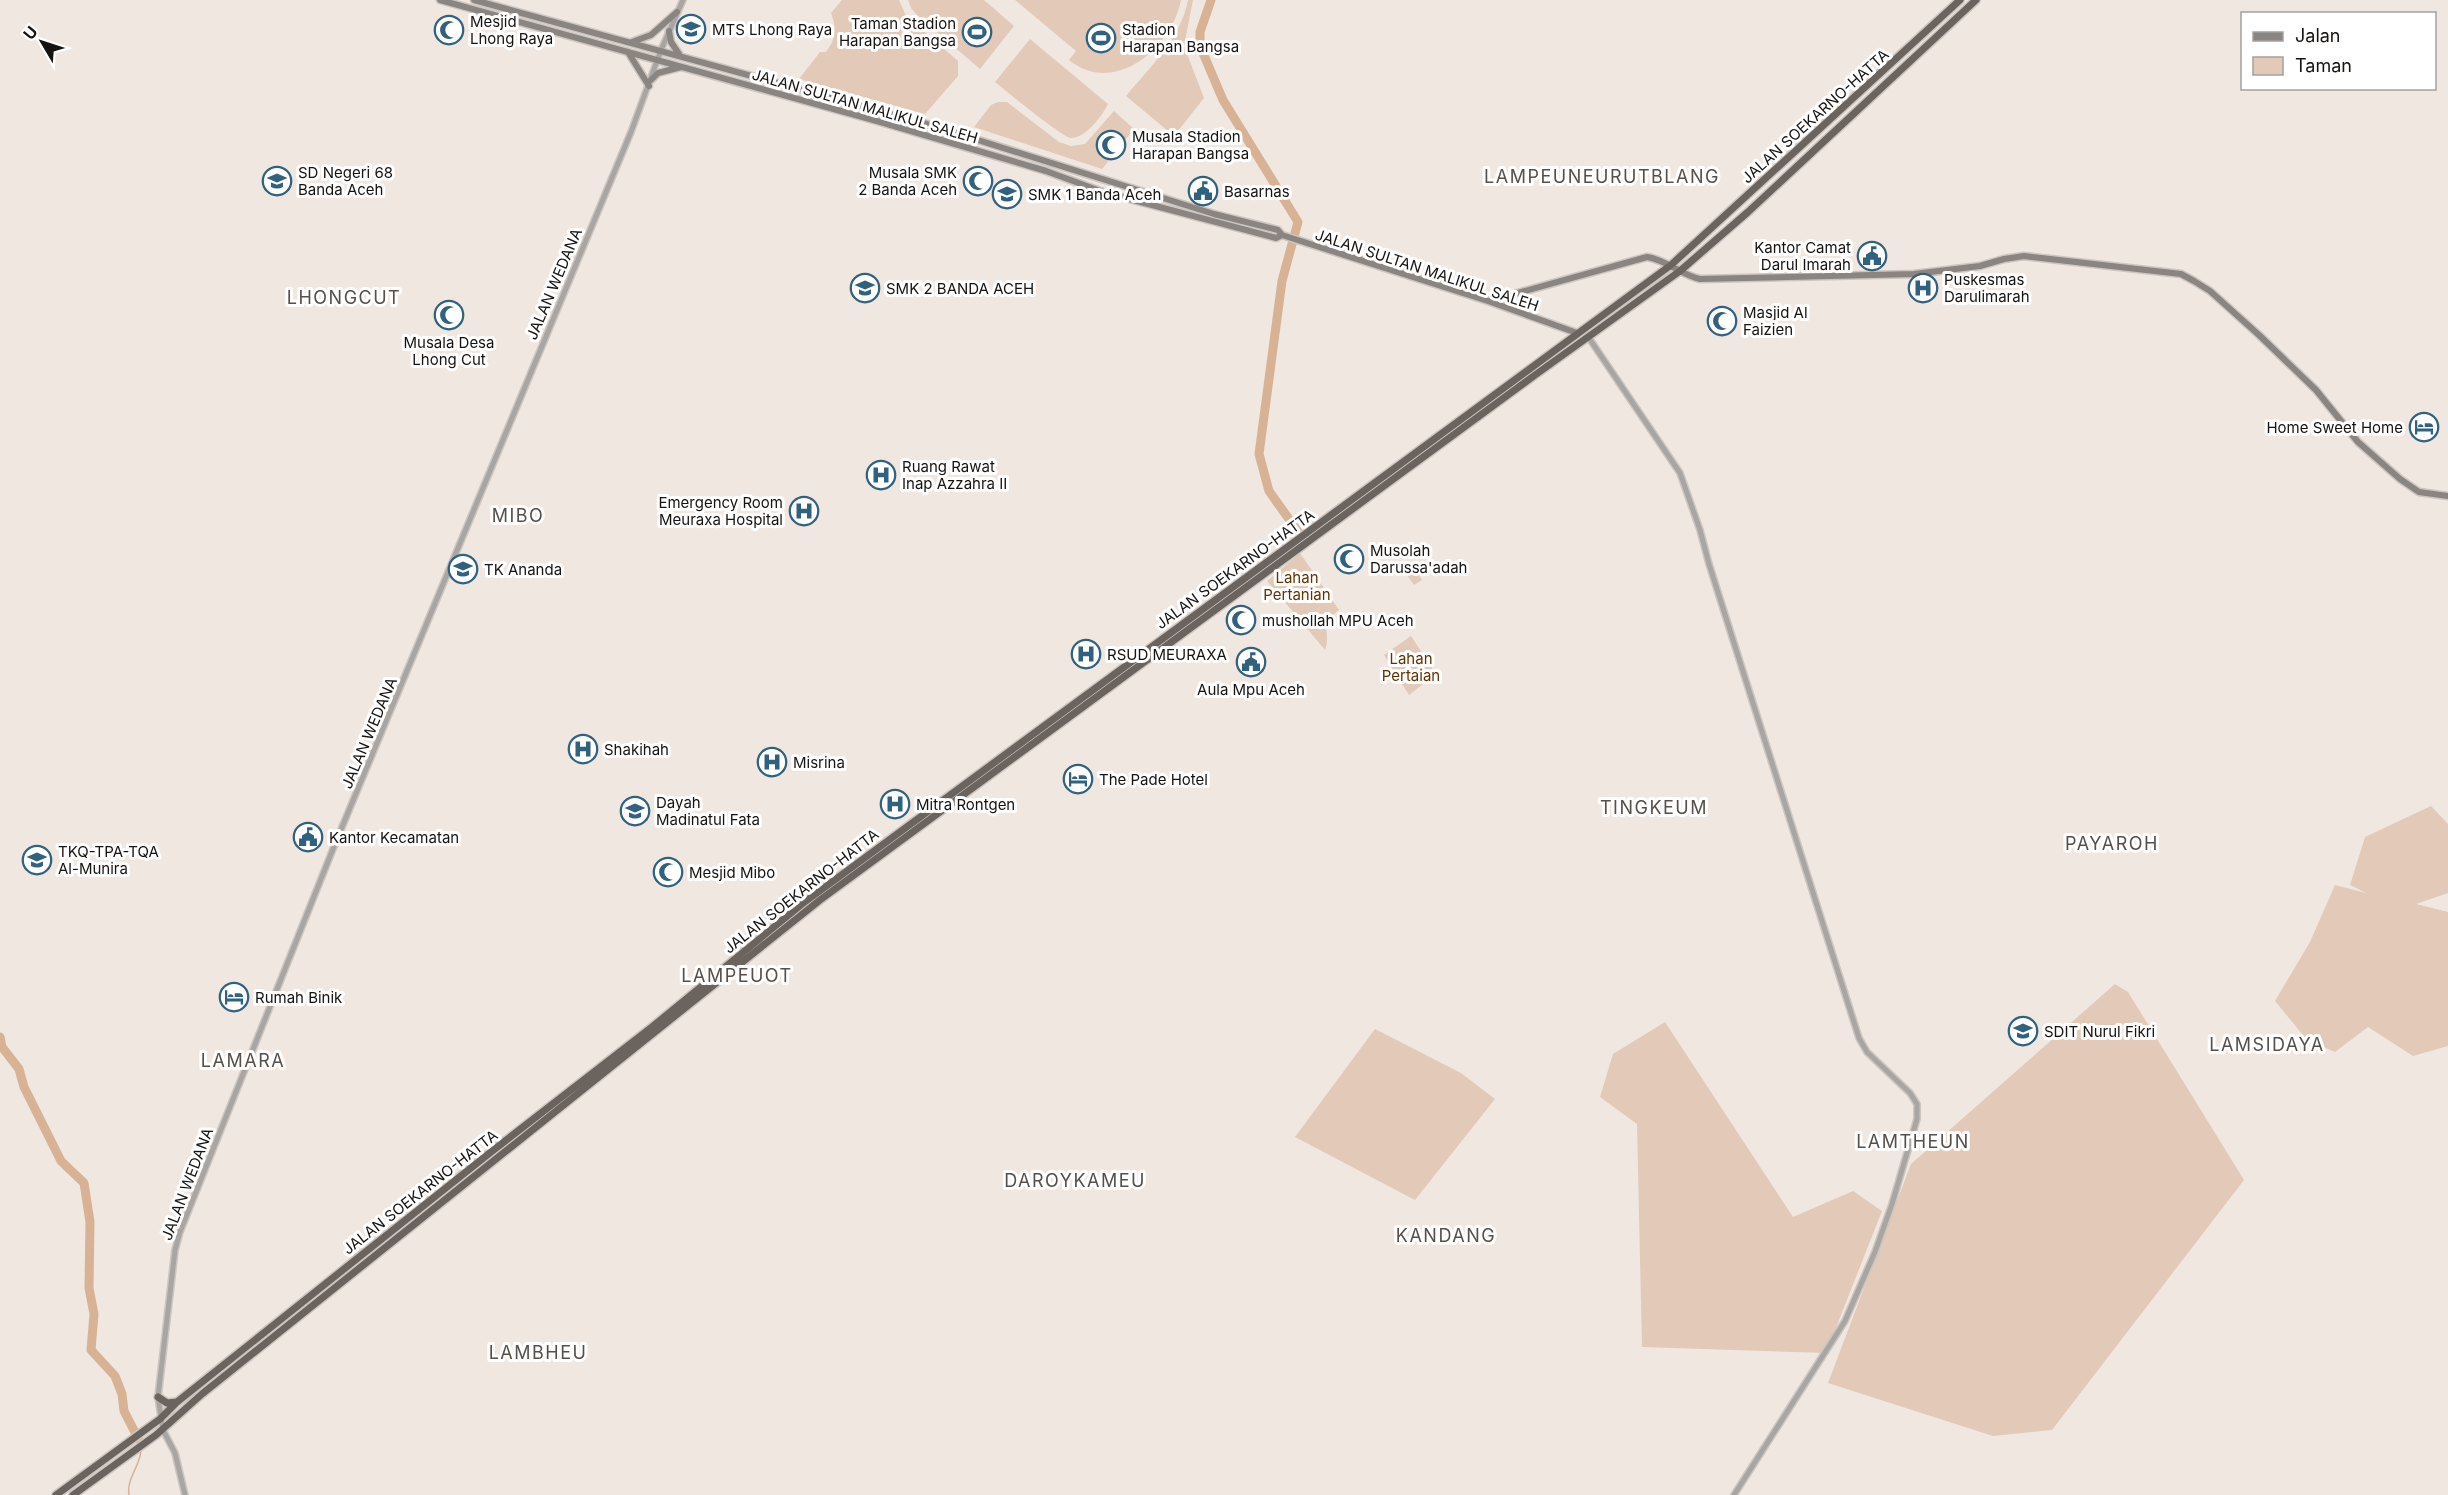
<svg xmlns="http://www.w3.org/2000/svg" width="2448" height="1495" viewBox="0 0 2448 1495" font-family="Inter,sans-serif">
	<rect width="100%" height="100%" fill="#f0e7e1"/>
	<path fill="#e2c9b8" d="M 842,0 L 899,0 L 906,16 L 958,61 L 958,76 L 925,114 L 799,79 L 820,52 L 826,52 C 836,39 837,29 831,13 Z
		M 908,0 L 984,0 L 1014,26 L 980,69 L 916,14 L 911,8 Z
		M 1015,0 L 1181,0 C 1172,48 1114,97 1069,60 L 1076,51 Z
		M 1188,0 L 1193,0 L 1184,46 L 1204,98 L 1174,136 L 1126,96 C 1150,67 1181,38 1188,0 Z
		M 1030,39 L 1108,104 C 1102,116 1086,138 1071,138 C 1063,138 1005,90 995,82 Z
		M 998,102 L 1007,102 L 1059,142 L 1071,146 L 1085,144 L 1114,111 L 1134,129 L 1102,169 L 974,127 L 991,105 Z
		M 1300,553 L 1339,610 C 1317,627 1332,631 1325,650 L 1267,581 Z
		M 1413,567 L 1422,580 L 1414,585 L 1405,572 Z
		M 1411,636 L 1436,674 L 1409,695 L 1384,655 Z
		M 2431,806 L 2448,824 L 2448,893 L 2416,904 L 2448,912 L 2448,1046 L 2413,1056 L 2368,1027 L 2335,1052 L 2307,1040 L 2275,1001 L 2310,942 L 2335,885 L 2366,893 L 2350,885 L 2365,837 Z
		M 2115,984 L 2128,992 L 2244,1180 L 2052,1430 L 1993,1436 L 1828,1383 L 1911,1164 Z
		M 1665,1022 L 1793,1217 L 1853,1191 L 1882,1211 L 1826,1353 L 1642,1347 L 1637,1124 L 1600,1097 L 1613,1054 Z
		M 1375,1029 L 1461,1073 L 1495,1099 L 1415,1200 L 1295,1137 Z"/>
	<g fill="none" stroke-linecap="round" stroke-linejoin="round">
		<path stroke="#d8b295" stroke-width="1.5" d="M 129,1495 C 126,1478 142,1464 141,1448"/>
		<path stroke="#d8b295" stroke-width="9" d="M 1211,0 L 1200,32 L 1200,46 L 1223,100 L 1298,222 L 1282,281 L 1259,454 L 1269,491 L 1301,536
			M 0,1037 L 2,1047 L 19,1069 L 24,1087 L 61,1161 L 84,1183 L 90,1222 L 89,1288 L 94,1314 L 91,1350 L 115,1376 L 122,1394 L 124,1411 L 139,1440"/>
		<g stroke="#cdc5c0" stroke-width="8">
			<path id="tertiary" d="M 1589,338 L 1680,473 L 1700,530 L 1709,564 L 1859,1038 L 1867,1052 L 1910,1093 L 1917,1104 L 1917,1119 L 1892,1204 L 1875,1252 L 1845,1321 L 1734,1495
				M 185,1495 L 175,1453 L 163,1430 L 158,1397 L 175,1250 L 180,1232 L 335,844 L 631,132 L 661,50 L 683,0"/>
		</g>
		<g stroke="#cdc5c0" stroke-width="9">
			<path id="secondary" d="M 440,0 L 877,121 L 1046,171 L 1103,192 L 1276,238 L 1282,235
				M 474,0 L 927,124 L 1214,214 L 1278,230 L 1282,235 L 1488,301 L 1577,333
				M 669,31 L 671,42 L 679,54
				M 632,42 L 651,35 L 677,12
				M 628,52 L 649,86
				M 651,80 L 658,73 L 681,67
				M 1489,301 L 1647,257 C 1667,260 1681,275 1700,279 L 1914,274 L 1980,266 L 2004,259 L 2024,256 L 2181,274 L 2194,281 L 2210,291 L 2259,335 L 2316,390 L 2358,442 L 2400,479 L 2419,492 L 2448,496"/>
		</g>
		<g stroke="#cdc5c0" stroke-width="10">
			<path id="trunk" d="M 158,1397 L 167,1403 L 177,1402
				M 56,1495 L 160,1419 L 177,1402 L 491,1152 L 652,1027 L 802,904 L 1671,265 L 1960,0
				M 73,1495 L 156,1435 L 202,1394 L 820,900 L 1535,375 L 1680,271 L 1748,212 L 1976,0"/>
		</g>
		<use href="#tertiary" stroke="#a9a5a3" stroke-width="5"/>
		<use href="#secondary" stroke="#8a8581" stroke-width="6"/>
		<use href="#trunk" stroke="#6a635e" stroke-width="7"/>
	</g>
	<defs>
		<g id="school-ring" transform="scale(1.5)"><circle r="9.5" fill="#fff" stroke="#30617f" stroke-width="1.5"/><path d="M0-5L7-2L0 1L-7-2ZM-4 1L0 2.5L4 1V4Q0 6-4 4Z" fill="#30617f"/></g>
		<g id="mosque-ring" transform="scale(1.5)"><circle r="9.5" fill="#fff" stroke="#30617f" stroke-width="1.5"/><path d="M3.5-4.9A6 6 0 1 0 3.5 4.9A5 5 0 1 1 3.5-4.9Z" fill="#30617f"/></g>
		<g id="stadium-ring" transform="scale(1.5)"><circle r="9.5" fill="#fff" stroke="#30617f" stroke-width="1.5"/><path d="M0-5a6.5 5 0 1 0 0 10a6.5 5 0 1 0 0-10ZM-3.5-1.8h7v3.6h-7Z" fill="#30617f"/></g>
		<g id="civic-ring" transform="scale(1.5)"><circle r="9.5" fill="#fff" stroke="#30617f" stroke-width="1.5"/><path d="M-.6-6.5H3V-4.5H.6V-3L4-1V1h2V6H-6V1h2V-1L-.6-3ZM-1.2 2.5V6h2.4V2.5Z" fill="#30617f"/></g>
		<g id="university-ring" transform="scale(1.5)"><circle r="9.5" fill="#fff" stroke="#30617f" stroke-width="1.5"/><path d="M0-5L7-2L0 1L-7-2ZM-4 1L0 2.5L4 1V4Q0 6-4 4Z" fill="#30617f"/></g>
		<g id="hospital-ring" transform="scale(1.5)"><circle r="9.5" fill="#fff" stroke="#30617f" stroke-width="1.5"/><path d="M-5-5h3v3.5h4V-5h3V5h-3V1.5h-4V5h-3Z" fill="#30617f"/></g>
		<g id="hotel-ring" transform="scale(1.5)"><circle r="9.5" fill="#fff" stroke="#30617f" stroke-width="1.5"/><path d="M-6-4.5h1.5V1H6V5H4.5V3h-9V5H-6ZM-4 0a1.8 1.8 0 1 1 3.6 0ZM.5 0V-2.5h3Q6-2.5 6 0Z" fill="#30617f"/></g>
	</defs>
	<g fill-rule="evenodd">
		<use href="#school-ring" x="691" y="29"/>
		<use href="#mosque-ring" x="449" y="30"/>
		<use href="#stadium-ring" x="977" y="32"/>
		<use href="#stadium-ring" x="1101" y="38"/>
		<use href="#mosque-ring" x="1111" y="145"/>
		<use href="#school-ring" x="277" y="181"/>
		<use href="#mosque-ring" x="978" y="181"/>
		<use href="#civic-ring" x="1203" y="191"/>
		<use href="#university-ring" x="1007" y="194"/>
		<use href="#civic-ring" x="1872" y="256"/>
		<use href="#school-ring" x="865" y="288"/>
		<use href="#hospital-ring" x="1923" y="288"/>
		<use href="#mosque-ring" x="449" y="315"/>
		<use href="#mosque-ring" x="1722" y="321"/>
		<use href="#hotel-ring" x="2424" y="427"/>
		<use href="#hospital-ring" x="881" y="475"/>
		<use href="#hospital-ring" x="804" y="511"/>
		<use href="#mosque-ring" x="1349" y="559"/>
		<use href="#school-ring" x="463" y="569"/>
		<use href="#mosque-ring" x="1241" y="620"/>
		<use href="#hospital-ring" x="1086" y="654"/>
		<use href="#civic-ring" x="1251" y="662"/>
		<use href="#hospital-ring" x="583" y="749"/>
		<use href="#hospital-ring" x="772" y="762"/>
		<use href="#hotel-ring" x="1078" y="779"/>
		<use href="#hospital-ring" x="895" y="804"/>
		<use href="#school-ring" x="635" y="811"/>
		<use href="#civic-ring" x="308" y="837"/>
		<use href="#school-ring" x="37" y="860"/>
		<use href="#mosque-ring" x="668" y="872"/>
		<use href="#hotel-ring" x="234" y="997"/>
		<use href="#school-ring" x="2023" y="1031"/>
	</g>
	<g text-anchor="middle" dominant-baseline="central" stroke-width="6" stroke-linejoin="round" paint-order="stroke">
		<g font-size="15" fill="#161311" stroke="#fff" text-anchor="start">
			<text x="470" y="21">Mesjid<tspan x="470" dy="17">Lhong Raya</tspan></text>
			<text x="956" y="23" text-anchor="end">Taman Stadion<tspan x="956" dy="17">Harapan Bangsa</tspan></text>
			<text x="712" y="29">MTS Lhong Raya</text>
			<text x="1122" y="29">Stadion<tspan x="1122" dy="17">Harapan Bangsa</tspan></text>
			<text x="1132" y="136">Musala Stadion<tspan x="1132" dy="17">Harapan Bangsa</tspan></text>
			<text x="298" y="172">SD Negeri 68<tspan x="298" dy="17">Banda Aceh</tspan></text>
			<text x="957" y="172" text-anchor="end">Musala SMK<tspan x="957" dy="17">2 Banda Aceh</tspan></text>
			<text x="1224" y="191">Basarnas</text>
			<text x="1028" y="194">SMK 1 Banda Aceh</text>
			<text x="1851" y="247" text-anchor="end">Kantor Camat<tspan x="1851" dy="17">Darul Imarah</tspan></text>
			<text x="1944" y="279">Puskesmas<tspan x="1944" dy="17">Darulimarah</tspan></text>
			<text x="886" y="288">SMK 2 BANDA ACEH</text>
			<text x="1743" y="312">Masjid Al<tspan x="1743" dy="17">Faizien</tspan></text>
			<text x="449" y="342" text-anchor="middle">Musala Desa<tspan x="449" dy="17">Lhong Cut</tspan></text>
			<text x="2403" y="427" text-anchor="end">Home Sweet Home</text>
			<text x="902" y="466">Ruang Rawat<tspan x="902" dy="17">Inap Azzahra II</tspan></text>
			<text x="783" y="502" text-anchor="end">Emergency Room<tspan x="783" dy="17">Meuraxa Hospital</tspan></text>
			<text x="1370" y="550">Musolah<tspan x="1370" dy="17">Darussa'adah</tspan></text>
			<text x="484" y="569">TK Ananda</text>
			<text x="1262" y="620">mushollah MPU Aceh</text>
			<text x="1107" y="654">RSUD MEURAXA</text>
			<text x="1251" y="689" text-anchor="middle">Aula Mpu Aceh</text>
			<text x="604" y="749">Shakihah</text>
			<text x="793" y="762">Misrina</text>
			<text x="1099" y="779">The Pade Hotel</text>
			<text x="656" y="802">Dayah<tspan x="656" dy="17">Madinatul Fata</tspan></text>
			<text x="916" y="804">Mitra Rontgen</text>
			<text x="329" y="837">Kantor Kecamatan</text>
			<text x="58" y="851">TKQ-TPA-TQA<tspan x="58" dy="17">Al-Munira</tspan></text>
			<text x="689" y="872">Mesjid Mibo</text>
			<text x="255" y="997">Rumah Binik</text>
			<text x="2044" y="1031">SDIT Nurul Fikri</text>
		</g>
		<g font-size="15" fill="#161311" stroke="#fff">
			<text transform="translate(865 106) rotate(16)">JALAN SULTAN MALIKUL SALEH</text>
			<text transform="translate(1815 116) rotate(-42)">JALAN SOEKARNO-HATTA</text>
			<text transform="translate(1427 270) rotate(18)">JALAN SULTAN MALIKUL SALEH</text>
			<text transform="translate(554 284) rotate(-67)">JALAN WEDANA</text>
			<text transform="translate(1235 569) rotate(-36)">JALAN SOEKARNO-HATTA</text>
			<text transform="translate(369 733) rotate(-67)">JALAN WEDANA</text>
			<text transform="translate(801 891) rotate(-38)">JALAN SOEKARNO-HATTA</text>
			<text transform="translate(187 1184) rotate(-69)">JALAN WEDANA</text>
			<text transform="translate(420 1192) rotate(-38)">JALAN SOEKARNO-HATTA</text>
		</g>
		<g font-size="15" fill="#633200" stroke="#fff">
			<text x="1297" y="577">Lahan<tspan x="1297" dy="17">Pertanian</tspan></text>
			<text x="1411" y="658">Lahan<tspan x="1411" dy="17">Pertaian</tspan></text>
		</g>
		<g font-size="18" letter-spacing="1.5" fill="#57504a" stroke="#fff">
			<text x="1602" y="176">LAMPEUNEURUTBLANG</text>
			<text x="344" y="297">LHONGCUT</text>
			<text x="518" y="515">MIBO</text>
			<text x="1654" y="807">TINGKEUM</text>
			<text x="2112" y="843">PAYAROH</text>
			<text x="737" y="975">LAMPEUOT</text>
			<text x="2267" y="1044">LAMSIDAYA</text>
			<text x="243" y="1060">LAMARA</text>
			<text x="1913" y="1141">LAMTHEUN</text>
			<text x="1075" y="1180">DAROYKAMEU</text>
			<text x="1446" y="1235">KANDANG</text>
			<text x="538" y="1352">LAMBHEU</text>
		</g>
	</g>
	<rect x="2241" y="12" width="195" height="78" fill="#ffffff" stroke="#a2a1a0" stroke-width="1.5"/>
	<rect x="2253" y="32" width="30" height="9" fill="#8a8581" stroke="#a2a1a0" stroke-width="1.5"/>
	<text x="2295" y="42" font-size="18" fill="#161311">Jalan</text>
	<rect x="2253" y="57" width="30" height="18" fill="#e2c9b8" stroke="#a2a1a0" stroke-width="1.5"/>
	<text x="2295" y="72" font-size="18" fill="#161311">Taman</text>
	<g transform="translate(42 42) rotate(309)" stroke="#ffffff" stroke-width="4.5" paint-order="stroke">
	<path d="M0-4.5L10 22L0 15L-10 22Z" fill="#161311"/>
	<text y="-9" font-size="16" font-weight="bold" text-anchor="middle" fill="#161311">U</text>
	</g>
</svg>
